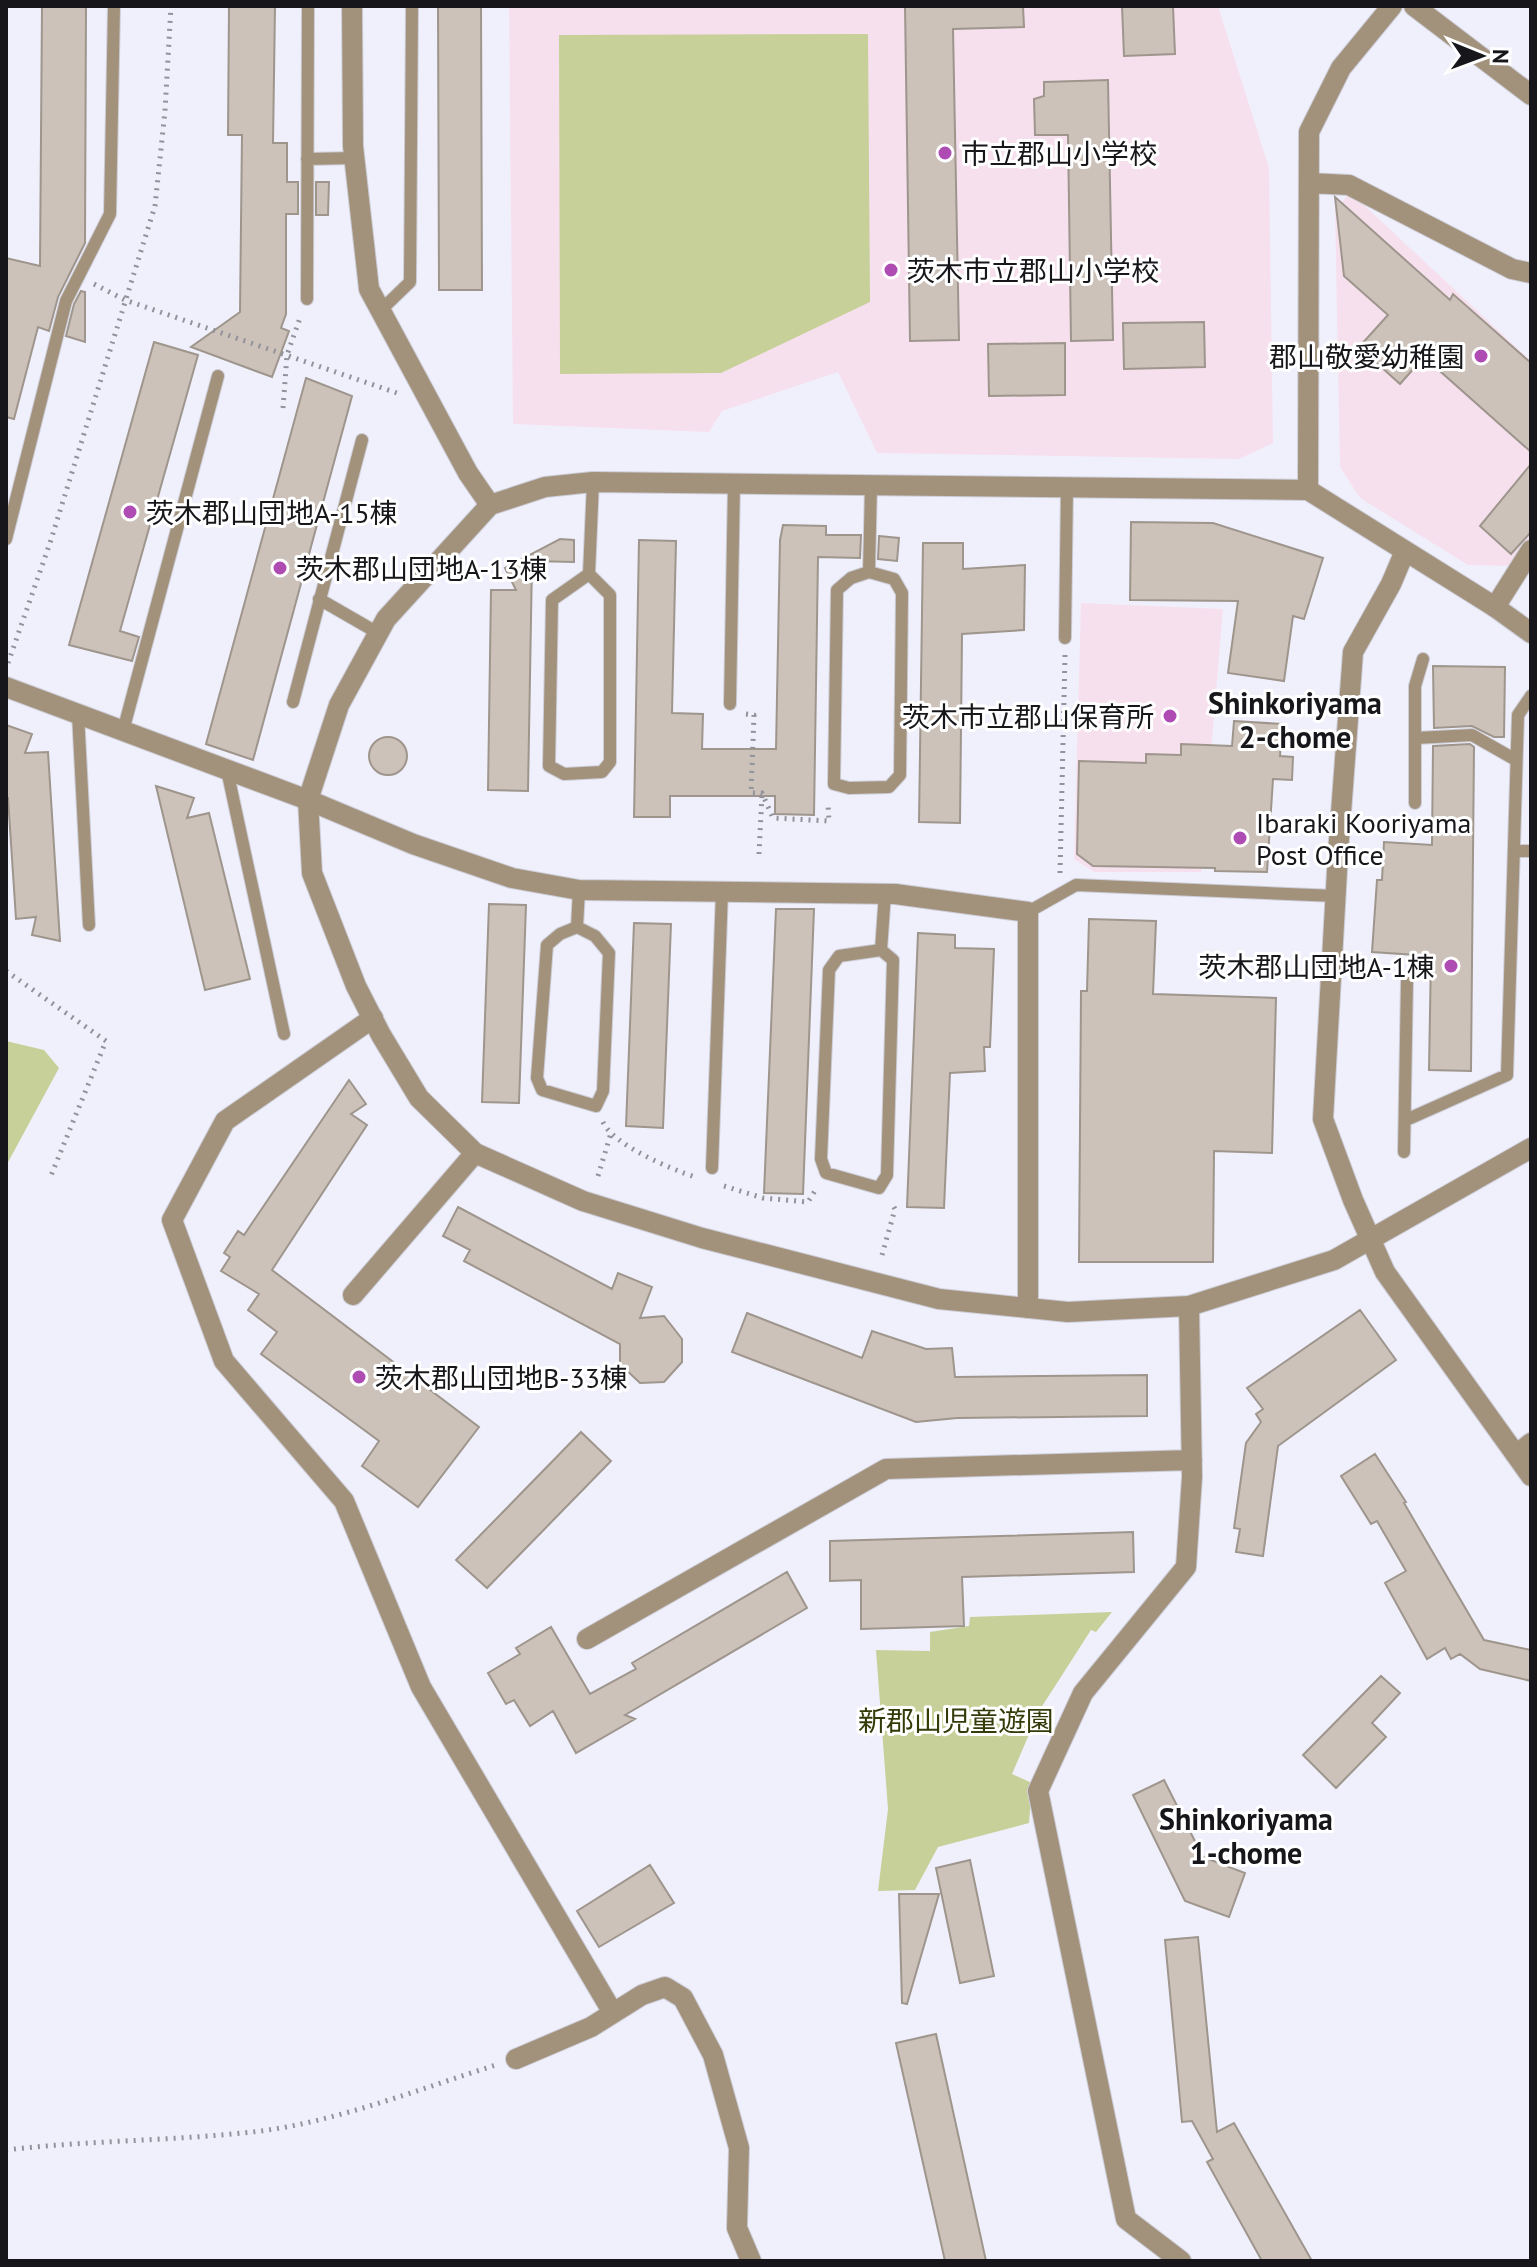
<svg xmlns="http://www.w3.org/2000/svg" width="1537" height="2267" viewBox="0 0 1537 2267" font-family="'PT Sans','Noto Sans JP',sans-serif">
	<rect width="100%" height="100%" fill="#f0f0fc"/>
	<path fill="#f7e0ee" d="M 509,6 L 1218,6 L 1269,168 L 1273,443 L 1239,459 L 877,453 L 838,372 L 722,411 L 709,432 L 513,424 Z
		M 1350,192 L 1531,361 L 1531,537 L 1513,566 L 1468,565 L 1360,498 L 1340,467 L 1335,211 Z
		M 1081,603 L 1223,609 L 1201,872 L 1094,872 L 1074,859 Z"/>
	<path fill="#c6d098" d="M 868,34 L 870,302 L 721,373 L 560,374 L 559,35 Z
		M 6,1041 L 44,1050 L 59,1068 L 6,1166 Z
		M 1112,1612 L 1096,1632 L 1091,1630 L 1039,1711 L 1012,1774 L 1032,1783 L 1029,1823 L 938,1847 L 915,1890 L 878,1891 L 888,1809 L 876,1650 L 930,1651 L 930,1632 L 969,1626 L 970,1617 Z"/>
	<path fill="#ccc2b9" stroke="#9e958d" stroke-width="2" d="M 42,6 L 86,6 L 85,243 L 58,297 L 49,331 L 38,327 L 14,419 L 6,417 L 6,258 L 40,266 Z
		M 229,6 L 275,6 L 273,143 L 287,143 L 287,182 L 298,182 L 298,214 L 286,214 L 286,314 L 281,328 L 289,331 L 272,377 L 191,347 L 240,312 L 242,135 L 228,135 Z
		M 438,6 L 481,6 L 482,290 L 439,290 Z
		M 905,6 L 1023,6 L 1024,27 L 953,29 L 959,340 L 910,341 Z
		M 1122,6 L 1173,6 L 1175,54 L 1124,56 Z
		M 1108,80 L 1113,340 L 1071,341 L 1068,135 L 1035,135 L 1034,99 L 1044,96 L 1044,82 Z
		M 316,182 L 329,182 L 328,215 L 316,215 Z
		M 1335,197 L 1450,300 L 1453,294 L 1531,363 L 1531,452 L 1424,357 L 1400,384 L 1359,347 L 1388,315 L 1344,276 Z
		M 81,291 L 85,292 L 85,342 L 66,336 L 74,304 Z
		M 1204,322 L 1205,367 L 1124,369 L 1123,323 Z
		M 154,342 L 198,355 L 120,631 L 139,637 L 132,661 L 69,645 Z
		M 1065,343 L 1065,395 L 989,396 L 988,344 Z
		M 306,378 L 352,396 L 253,760 L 206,744 Z
		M 1531,464 L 1531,532 L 1511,554 L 1480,526 Z
		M 1131,522 L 1213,523 L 1323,558 L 1304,619 L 1293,616 L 1284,681 L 1228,673 L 1238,601 L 1130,600 Z
		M 783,525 L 826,526 L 826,535 L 861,535 L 860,558 L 818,557 L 814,815 L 775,814 L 775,796 L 670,796 L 670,817 L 634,817 L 639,540 L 676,541 L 672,713 L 703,714 L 702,749 L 776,749 L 780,540 Z
		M 879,536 L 899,538 L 897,561 L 878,559 Z
		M 560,539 L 574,540 L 574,562 L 532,561 L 528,791 L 488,790 L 491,590 L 516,590 L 505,568 Z
		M 923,543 L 963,543 L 963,569 L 1025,565 L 1024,630 L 962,634 L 960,823 L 919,822 Z
		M 1433,666 L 1505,667 L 1504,737 L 1494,737 L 1472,726 L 1434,728 Z
		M 1234,721 L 1282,724 L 1280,756 L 1293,757 L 1292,780 L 1273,779 L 1267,872 L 1215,871 L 1215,868 L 1093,866 L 1077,854 L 1079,761 L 1146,763 L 1146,754 L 1181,755 L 1181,744 L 1232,746 Z
		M 6,725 L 32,734 L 25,753 L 48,752 L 60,941 L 32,935 L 36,917 L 16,919 L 8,798 L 6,797 Z
		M369 756a19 19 0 1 1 38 0a19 19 0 1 1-38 0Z
		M 1470,744 L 1474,747 L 1471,1071 L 1429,1070 L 1431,956 L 1372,952 L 1377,880 L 1382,880 L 1384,842 L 1432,845 L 1433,746 Z
		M 156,786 L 194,798 L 187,818 L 209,813 L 250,979 L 205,990 Z
		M 489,904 L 526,905 L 519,1103 L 482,1102 Z
		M 776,909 L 814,909 L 803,1194 L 764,1193 Z
		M 1089,919 L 1156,921 L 1153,994 L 1276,998 L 1272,1153 L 1214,1151 L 1213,1262 L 1079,1262 L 1081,991 L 1087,991 Z
		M 634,923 L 671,924 L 663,1128 L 626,1126 Z
		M 918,933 L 955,935 L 955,948 L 994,949 L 990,1047 L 984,1047 L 985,1071 L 950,1073 L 944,1208 L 907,1207 Z
		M 349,1080 L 366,1104 L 351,1114 L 367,1125 L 272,1270 L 479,1427 L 418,1507 L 362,1466 L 379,1441 L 261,1354 L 277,1332 L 248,1310 L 259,1294 L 221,1271 L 230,1257 L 224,1253 L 238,1231 L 244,1235 Z
		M 458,1207 L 612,1289 L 618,1273 L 652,1287 L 640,1318 L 664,1316 L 682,1339 L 682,1362 L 664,1382 L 640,1383 L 620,1364 L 620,1344 L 464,1261 L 470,1250 L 443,1236 Z
		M 1360,1310 L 1396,1360 L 1278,1446 L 1263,1556 L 1236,1552 L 1240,1529 L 1234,1528 L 1246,1443 L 1261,1422 L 1256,1414 L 1263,1409 L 1247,1388 Z
		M 747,1313 L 862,1358 L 872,1331 L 926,1349 L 952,1348 L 955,1377 L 1147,1375 L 1147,1416 L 957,1418 L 916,1422 L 732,1352 Z
		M 581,1432 L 611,1461 L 487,1588 L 456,1560 Z
		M 1375,1454 L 1406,1502 L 1404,1503 L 1484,1640 L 1531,1650 L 1531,1681 L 1480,1669 L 1460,1654 L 1451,1659 L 1445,1648 L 1427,1659 L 1385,1583 L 1406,1571 L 1377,1521 L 1371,1524 L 1341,1476 Z
		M 1133,1532 L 1134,1572 L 962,1577 L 964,1626 L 861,1629 L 861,1580 L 830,1581 L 830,1541 Z
		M 787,1572 L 807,1608 L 625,1715 L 635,1719 L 576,1753 L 553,1711 L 530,1726 L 514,1700 L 506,1704 L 488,1673 L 520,1654 L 516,1648 L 551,1627 L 590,1694 L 636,1669 L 632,1663 Z
		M 1381,1676 L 1400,1693 L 1372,1723 L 1386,1737 L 1336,1788 L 1303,1755 Z
		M 1164,1780 L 1203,1857 L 1245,1873 L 1229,1917 L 1185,1901 L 1133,1795 Z
		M 970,1860 L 994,1976 L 960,1983 L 936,1868 Z
		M 650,1865 L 674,1903 L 599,1947 L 577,1911 Z
		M 899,1894 L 939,1894 L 907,2004 L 902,2003 Z
		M 1198,1937 L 1217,2132 L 1234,2123 L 1312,2261 L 1262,2261 L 1207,2162 L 1213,2159 L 1192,2121 L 1182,2122 L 1165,1940 Z
		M 936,2034 L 986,2261 L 945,2261 L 896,2043 Z"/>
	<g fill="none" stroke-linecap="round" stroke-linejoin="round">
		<g stroke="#cdcdd8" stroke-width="14">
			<path id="service" d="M 307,159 L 354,158
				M 307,299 L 308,6
				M 381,310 L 410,282 L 412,6
				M 6,539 L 66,301 L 110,214 L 114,6
				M 869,572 L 851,578 L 837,590 L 834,784 L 849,788 L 889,787 L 900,775 L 902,593 L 894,579 L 869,572 L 871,485
				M 589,574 L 552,600 L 549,766 L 564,774 L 602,772 L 610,762 L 610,595 L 589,574 L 593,482
				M 319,599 L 378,633
				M 1065,638 L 1067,487
				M 293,702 L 362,440
				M 730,704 L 734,483
				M 78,714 L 89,925
				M 123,731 L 218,376
				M 1416,738 L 1472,735 L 1516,760
				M 227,770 L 284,1034
				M 1415,803 L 1415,686 L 1423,659
				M 1514,851 L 1531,851
				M 1028,912 L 1076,885 L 1336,896
				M 577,927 L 560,934 L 547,945 L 537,1078 L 542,1090 L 596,1106 L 603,1091 L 609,953 L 595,936 L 577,927 L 579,890
				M 881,950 L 839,956 L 829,970 L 821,1159 L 826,1173 L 879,1188 L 887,1175 L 893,960 L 881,950 L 885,893
				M 1406,1120 L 1507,1075 L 1518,715 L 1531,696
				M 1404,1152 L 1407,981
				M 712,1168 L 722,891"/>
		</g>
		<g stroke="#cdcdd8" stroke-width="22">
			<path id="minor" d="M 352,6 L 353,146 L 369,289 L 468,473 L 490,505
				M 1414,6 L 1531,95
				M 1309,183 L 1349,185 L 1512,269 L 1531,273
				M 1308,490 L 1309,132 L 1341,68 L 1392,6
				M 1495,607 L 1531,550
				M 6,687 L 308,800 L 413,844 L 512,878 L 579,890 L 895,894 L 1028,912 L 1028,1308
				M 373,1018 L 225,1121 L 172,1220 L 224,1361 L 344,1501 L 421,1687 L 613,2013
				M 353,1295 L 475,1153
				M 1517,1454 L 1531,1443
				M 587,1639 L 886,1469 L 1192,1460
				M 516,2059 L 591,2027 L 642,1995 L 665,1987 L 683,1998 L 713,2055 L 739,2148 L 737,2228 L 751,2261
				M 1181,2261 L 1126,2219 L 1038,1791 L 1083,1693 L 1186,1567 L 1192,1477 L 1189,1306"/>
		</g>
		<g stroke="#cdcdd8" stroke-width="22">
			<path id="tertiary" d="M 1405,551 L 1391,584 L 1353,652 L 1338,853 L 1323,1119 L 1353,1200 L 1385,1272 L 1531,1476
				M 1531,633 L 1495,607 L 1308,490 L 593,482 L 545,487 L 490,505 L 386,619 L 339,705 L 308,800 L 312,873 L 356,986 L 381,1035 L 419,1098 L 475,1153 L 583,1201 L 702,1238 L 939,1299 L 1068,1312 L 1189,1306 L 1334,1260 L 1531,1148"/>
		</g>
		<path stroke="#92929b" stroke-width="5" stroke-dasharray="2 6" stroke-linecap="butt" d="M 94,284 L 125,300 L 397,393
			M 283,408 L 287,355 L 301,315
			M 8,663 L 50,543 L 155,206 L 165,111 L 171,6
			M 746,714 L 754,715 L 751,793 L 762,793 L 773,818 L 829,821 L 828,804
			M 759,854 L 762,794
			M 1060,873 L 1065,655
			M 6,971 L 106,1041 L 50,1178
			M 603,1122 C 613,1145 671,1169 695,1177
			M 598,1176 L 611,1133
			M 724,1186 L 763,1198 L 808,1202 L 816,1189
			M 882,1255 L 895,1209 L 891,1202
			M 6,2150 C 91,2140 177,2141 261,2131 C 338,2121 422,2088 496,2065"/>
		<use href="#service" stroke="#a2927b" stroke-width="12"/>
		<use href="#minor" stroke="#a2927b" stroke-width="20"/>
		<use href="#tertiary" stroke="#a2927b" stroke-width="20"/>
	</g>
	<g fill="#ae4cb3" stroke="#fff" stroke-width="3">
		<circle cx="945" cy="153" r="8"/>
		<circle cx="891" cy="270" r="8"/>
		<circle cx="1481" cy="356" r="8"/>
		<circle cx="130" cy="512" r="8"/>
		<circle cx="280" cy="568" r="8"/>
		<circle cx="1170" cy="716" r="8"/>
		<circle cx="1240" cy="838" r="8"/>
		<circle cx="1451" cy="966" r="8"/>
		<circle cx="359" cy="1377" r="8"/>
	</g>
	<g text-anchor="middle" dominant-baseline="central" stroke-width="6" stroke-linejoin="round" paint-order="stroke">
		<g font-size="28" fill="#17171b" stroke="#fff" text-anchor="start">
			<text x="961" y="153">市立郡山小学校</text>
			<text x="907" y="270">茨木市立郡山小学校</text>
			<text x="1465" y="356" text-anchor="end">郡山敬愛幼稚園</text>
			<text x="146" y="512">茨木郡山団地A-15棟</text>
			<text x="296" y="568">茨木郡山団地A-13棟</text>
			<text x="1154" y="716" text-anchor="end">茨木市立郡山保育所</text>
			<text x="1256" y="822">Ibaraki Kooriyama<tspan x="1256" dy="32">Post Office</tspan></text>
			<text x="1435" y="966" text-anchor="end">茨木郡山団地A-1棟</text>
			<text x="375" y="1377">茨木郡山団地B-33棟</text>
		</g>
		<g font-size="28" fill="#343a08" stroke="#fff">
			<text x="956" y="1720">新郡山児童遊園</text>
		</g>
		<g font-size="30" font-weight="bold" fill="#17171b" stroke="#fff">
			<text x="1295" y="702">Shinkoriyama<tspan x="1295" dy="34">2-chome</tspan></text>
			<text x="1246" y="1818">Shinkoriyama<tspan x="1246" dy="34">1-chome</tspan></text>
		</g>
	</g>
	<rect width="1537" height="2267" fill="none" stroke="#17171b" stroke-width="16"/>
	<g transform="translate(1481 56) rotate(91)" stroke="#ffffff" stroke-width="6" paint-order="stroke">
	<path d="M0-6L14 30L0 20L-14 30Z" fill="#17171b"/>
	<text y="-12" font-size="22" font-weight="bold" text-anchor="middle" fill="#17171b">N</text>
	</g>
</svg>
